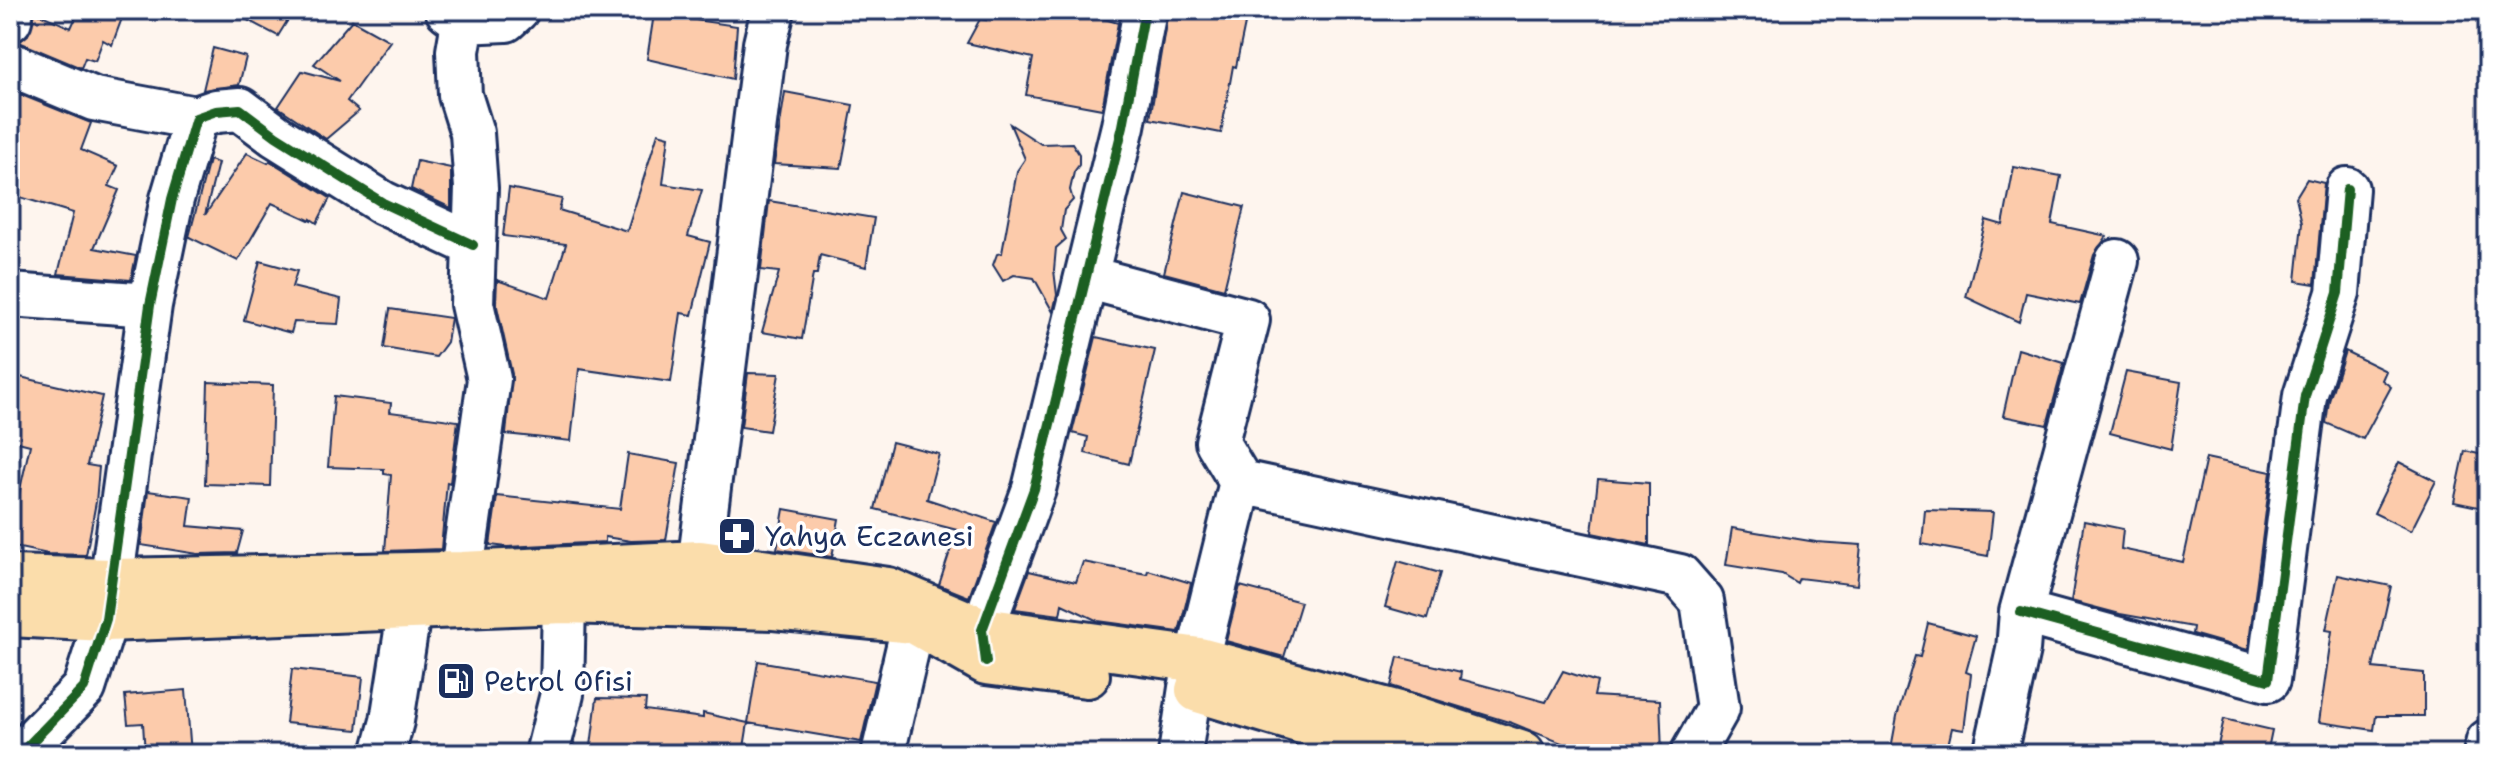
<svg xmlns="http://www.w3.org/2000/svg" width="2498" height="764" viewBox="0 0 2498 764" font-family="'Shantell Sans',sans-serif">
	<rect width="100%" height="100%" fill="#fef5ee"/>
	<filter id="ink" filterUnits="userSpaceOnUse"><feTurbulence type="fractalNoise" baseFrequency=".0125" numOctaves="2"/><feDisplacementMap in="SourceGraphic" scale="16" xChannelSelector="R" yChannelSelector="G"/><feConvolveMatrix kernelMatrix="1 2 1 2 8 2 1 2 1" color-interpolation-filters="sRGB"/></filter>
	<g filter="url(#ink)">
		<path fill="#fccbab" stroke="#1b2f5e" stroke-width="2" d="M 79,10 L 125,10 L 112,45 L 103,40 L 95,61 L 85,58 L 81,68 L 19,42 L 28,35 L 35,12 L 71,28 Z
			M 228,10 L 294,10 L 278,36 Z
			M 988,10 L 1075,10 L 1118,23 L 1102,109 L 1026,95 L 1033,58 L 967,43 L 980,19 L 986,20 Z
			M 1168,10 L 1229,10 L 1247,14 L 1236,67 L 1233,66 L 1221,133 L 1150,119 Z
			M 654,14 L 737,26 L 733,79 L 647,59 Z
			M 352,20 L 390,41 L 347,101 L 359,111 L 326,139 L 278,107 L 302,71 L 340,81 L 314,64 Z
			M 213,48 L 246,57 L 239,85 L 203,90 Z
			M 14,92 L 91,123 L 81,150 L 118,166 L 109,186 L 119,190 L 94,248 L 136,256 L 131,280 L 58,274 L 73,213 L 10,194 L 10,114 Z
			M 785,92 L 853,105 L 841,168 L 774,164 Z
			M 1010,124 L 1041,144 L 1072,143 L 1079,154 L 1079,165 L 1074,172 L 1070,190 L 1073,200 L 1064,210 L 1061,230 L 1066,239 L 1056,248 L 1054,270 L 1057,295 L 1053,312 L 1034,278 L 1014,275 L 1003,281 L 993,265 L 997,254 L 1002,253 L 1017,171 L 1025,159 Z
			M 658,133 L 669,136 L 663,184 L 702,190 L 688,236 L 710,242 L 692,315 L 681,313 L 671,382 L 579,369 L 571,441 L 506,434 L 512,374 L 496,302 L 497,280 L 549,298 L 566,244 L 503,236 L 509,188 L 562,199 L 559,210 L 627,231 Z
			M 247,153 L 268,163 L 270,161 L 330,198 L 317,223 L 311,219 L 311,221 L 272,203 L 238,261 L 189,237 L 209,160 L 218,163 L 205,215 Z
			M 417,161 L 451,168 L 451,208 L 411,189 Z
			M 2014,167 L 2061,176 L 2052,224 L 2107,236 L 2094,255 L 2080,304 L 2026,293 L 2019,322 L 1966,297 L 1986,220 L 2003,225 Z
			M 2307,179 L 2324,183 L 2315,284 L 2296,281 L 2302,223 L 2296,197 Z
			M 1184,192 L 1244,207 L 1224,289 L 1164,273 Z
			M 769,201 L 874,218 L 866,267 L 820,255 L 817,274 L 813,274 L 802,339 L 762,332 L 779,272 L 761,270 Z
			M 260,261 L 297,271 L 292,287 L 341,299 L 338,324 L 294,322 L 291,333 L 244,320 Z
			M 390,309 L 451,318 L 447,342 L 436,357 L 384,348 Z
			M 1096,337 L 1155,350 L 1129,464 L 1085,453 L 1088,437 L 1072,433 Z
			M 2018,349 L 2064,363 L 2047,425 L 2003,416 Z
			M 2345,351 L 2386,371 L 2382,380 L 2391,387 L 2363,439 L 2326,423 L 2329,401 Z
			M 2126,372 L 2181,382 L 2171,449 L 2110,433 Z
			M 748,373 L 779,374 L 769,431 L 741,427 Z
			M 16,376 L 102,396 L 87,465 L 99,467 L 96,502 L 86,555 L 48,554 L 10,546 L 10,534 L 30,445 L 10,440 L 10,404 Z
			M 208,382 L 273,385 L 270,486 L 205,484 Z
			M 334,396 L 391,403 L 390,412 L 458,421 L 450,483 L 447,482 L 441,549 L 385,551 L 391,475 L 384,474 L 384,469 L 328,467 Z
			M 892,442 L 939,454 L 927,499 L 996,522 L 969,597 L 939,585 L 957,530 L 875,509 Z
			M 2465,451 L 2488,456 L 2488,509 L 2454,502 Z
			M 628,454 L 679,463 L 666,540 L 631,541 L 605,537 L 605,542 L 507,547 L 490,545 L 497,496 L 620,509 Z
			M 2206,458 L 2271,472 L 2248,650 L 2192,634 L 2193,627 L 2120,614 L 2071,601 L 2084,521 L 2123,529 L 2121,549 L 2183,562 Z
			M 2399,462 L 2436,481 L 2411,531 L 2374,513 Z
			M 1598,479 L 1649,483 L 1649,545 L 1592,533 Z
			M 148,491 L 192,497 L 188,526 L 243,531 L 237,553 L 198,554 L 141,545 Z
			M 784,509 L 839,519 L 832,557 L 777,549 Z
			M 1925,510 L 1993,512 L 1988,556 L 1922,544 Z
			M 1732,528 L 1816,542 L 1861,545 L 1857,585 L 1799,578 L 1797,583 L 1782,574 L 1726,565 Z
			M 1398,561 L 1440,573 L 1427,619 L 1385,607 Z
			M 1083,562 L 1147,574 L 1148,570 L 1191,583 L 1179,632 L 1098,621 L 1062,604 L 1060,615 L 1015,609 L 1029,571 L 1076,582 Z
			M 2338,575 L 2391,586 L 2373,668 L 2424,673 L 2424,716 L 2376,716 L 2374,730 L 2319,722 L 2332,631 L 2326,630 Z
			M 1240,586 L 1301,602 L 1284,657 L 1226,641 Z
			M 1928,623 L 1976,636 L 1966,672 L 1971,674 L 1964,730 L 1952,728 L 1946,754 L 1890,754 L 1897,716 L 1915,656 L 1920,657 Z
			M 1398,657 L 1461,672 L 1460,679 L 1546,702 L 1563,671 L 1597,682 L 1594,696 L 1660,700 L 1662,754 L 1589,754 L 1512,723 L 1391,686 Z
			M 758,661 L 875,681 L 861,742 L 748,723 Z
			M 292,669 L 363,677 L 357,730 L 286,723 Z
			M 186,690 L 191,754 L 145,754 L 143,723 L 128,724 L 125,695 Z
			M 597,698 L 646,699 L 645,710 L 703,718 L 703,713 L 748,723 L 743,754 L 590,754 Z
			M 2224,719 L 2272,730 L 2267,754 L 2216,754 Z"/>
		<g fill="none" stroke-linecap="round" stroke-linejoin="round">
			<g stroke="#1b2f5e" stroke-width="48">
				<path id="minor" d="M 447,10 L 463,22 L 506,20 L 517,10
					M 10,20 L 12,10
					M 10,64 L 94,99 L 196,118
					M 1086,277 L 1248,320 L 1217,442 L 1241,482 L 1190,688 L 1180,754
					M 10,295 L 150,305
					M 1241,482 L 1680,576 L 1702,601 L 1718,708 L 1692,754
					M 695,598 L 765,44 L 773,10
					M 457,606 L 489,379 L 472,304 L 476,188 L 472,133 L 460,95 L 458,51 L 463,22
					M 2021,612 L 2268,680 L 2305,396 L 2338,293 L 2347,189
					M 986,662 L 982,630 L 1034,489 L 1123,126 L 1145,10
					M 20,754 L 84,688 L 106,619 L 150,305 L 172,199 L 196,118 L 216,111 L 240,109 L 276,136 L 383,203 L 473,245
					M 383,754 L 392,721 L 410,606
					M 547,754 L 562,694 L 564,601
					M 883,754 L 914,621
					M 1995,754 L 2018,650 L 2021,612 L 2117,261
					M 2485,754 L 2488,741"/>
			</g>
			<g stroke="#1b2f5e" stroke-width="50">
				<path id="highway" d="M 10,578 L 112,581 L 462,574 L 700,563 L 888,590 L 982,630 L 1199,660 L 1410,717 L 1522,754
					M 10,614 L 106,619 L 564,601 L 774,607 L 914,621 L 986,662 L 1087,675
					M 1198,690 L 1412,754"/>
			</g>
			<use href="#minor" stroke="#fff" stroke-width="42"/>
			<use href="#highway" stroke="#fbddab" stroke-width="44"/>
			<g stroke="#fff" stroke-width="15">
				<path id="cycleway" d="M 2021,612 L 2268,680 L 2305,396 L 2338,293 L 2347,189
					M 986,662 L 982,630 L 1034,489 L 1123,126 L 1145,10
					M 20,754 L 84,688 L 106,619 L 150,305 L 172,199 L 196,118 L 216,111 L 240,109 L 276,136 L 383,203 L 473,245"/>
			</g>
			<use href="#cycleway" stroke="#1b5e20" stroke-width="10"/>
		</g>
	</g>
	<defs>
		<g id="pharmacy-square" transform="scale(2)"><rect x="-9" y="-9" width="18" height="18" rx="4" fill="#1b2f5e" stroke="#fff"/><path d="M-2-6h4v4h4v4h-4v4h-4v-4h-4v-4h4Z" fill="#fff"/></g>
		<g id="fuel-square" transform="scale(2)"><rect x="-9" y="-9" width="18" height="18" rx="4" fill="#1b2f5e" stroke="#fff"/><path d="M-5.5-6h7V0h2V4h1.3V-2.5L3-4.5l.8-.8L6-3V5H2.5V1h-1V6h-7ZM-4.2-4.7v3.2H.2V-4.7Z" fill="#fff"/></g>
	</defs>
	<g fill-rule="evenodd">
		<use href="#pharmacy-square" x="737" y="536"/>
		<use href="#fuel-square" x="456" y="681"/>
	</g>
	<g text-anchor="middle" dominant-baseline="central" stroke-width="7" stroke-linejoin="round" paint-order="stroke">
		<g font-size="28" fill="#1b2f5e" stroke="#fff" text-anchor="start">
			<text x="765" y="536">Yahya Eczanesi</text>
			<text x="484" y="681">Petrol Ofisi</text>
		</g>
	</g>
	<rect width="2498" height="764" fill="none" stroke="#fff" stroke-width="40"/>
	<rect x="20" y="20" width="2458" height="724" fill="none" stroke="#1b2f5e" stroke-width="3" filter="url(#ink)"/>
</svg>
